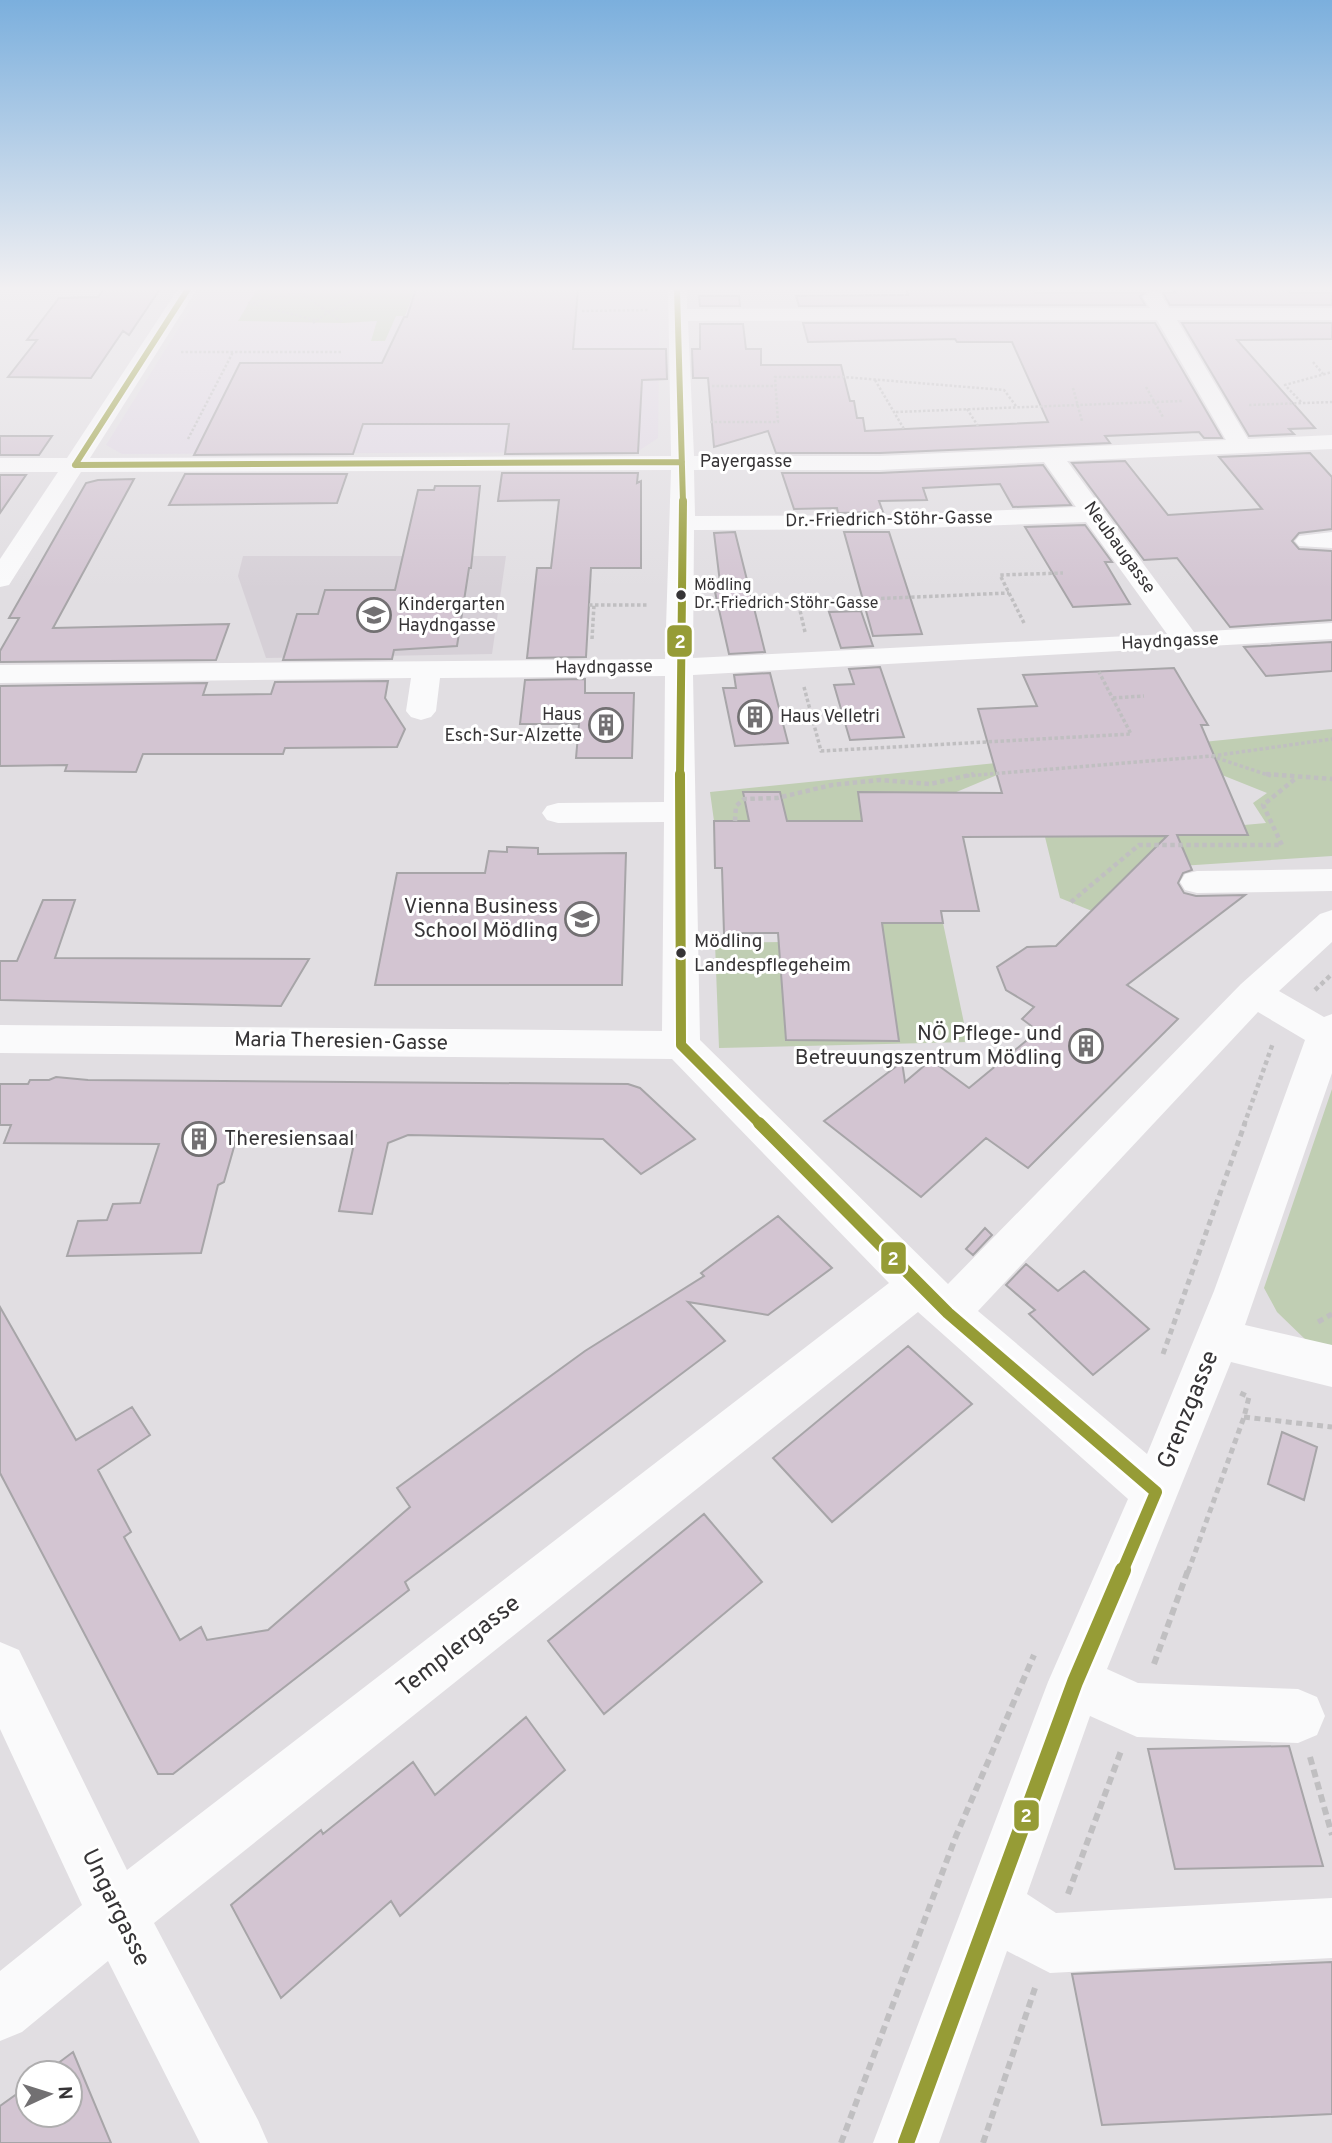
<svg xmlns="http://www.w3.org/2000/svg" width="1332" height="2143" viewBox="0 0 1332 2143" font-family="Overpass,sans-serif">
	<rect width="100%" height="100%" fill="#e1dee2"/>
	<path fill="#d6d0d7" d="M 243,556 L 506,556 L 492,654 L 266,658 L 238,576 Z"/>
	<path fill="#dfd6e3" d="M 203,289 L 660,289 L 658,438 L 637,452 L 122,454 L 106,445 Z"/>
	<path fill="#c0ceb3" d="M 257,289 L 415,289 L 405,316 L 396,316 L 385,341 L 371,341 L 377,321 L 343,323 L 238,321 Z
		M 1332,729 L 1332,856 L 1134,869 L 1092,911 L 1060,898 L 1045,837 L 1247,835 L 1244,825 L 1266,823 L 1253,803 L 1267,793 L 1222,775 L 997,775 L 954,793 L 858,792 L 864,836 L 816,821 L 714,821 L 710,792 Z
		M 882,923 L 943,923 L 968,1042 L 719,1048 L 715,943 L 784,942 L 782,985 L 786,1040 L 898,1041 Z
		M 1332,1089 L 1332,1345 L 1310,1344 L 1277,1312 L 1264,1288 Z"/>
	<path fill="#d3c5d2" stroke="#a7a5a8" stroke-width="2" d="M 104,289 L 160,289 L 129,335 L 123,331 L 91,378 L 8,377 L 37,340 L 27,340 L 59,298 L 98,297 Z
		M 416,289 L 578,289 L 573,349 L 666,349 L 667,379 L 642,380 L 638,453 L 505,454 L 509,424 L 363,424 L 353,454 L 194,455 L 240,363 L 382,363 L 404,317 L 407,317 Z
		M 996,289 L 1033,290 L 1035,293 L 1145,293 L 1140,296 L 1145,305 L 799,306 L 796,296 L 908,295 L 906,290 Z
		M 1173,289 L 1287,289 L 1290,293 L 1332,293 L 1332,305 L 1170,305 L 1163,293 L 1175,293 Z
		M 699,296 L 739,296 L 740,306 L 700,306 Z
		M 803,323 L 1155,323 L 1222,438 L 1204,438 L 1199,432 L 1105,436 L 1110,443 L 880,453 L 776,453 L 768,431 L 714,447 L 708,378 L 693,378 L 692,349 L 700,349 L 700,324 L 743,324 L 746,349 L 761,349 L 761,365 L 841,365 L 850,401 L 854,401 L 857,418 L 863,418 L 865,431 L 1048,422 L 1012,342 L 957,342 L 955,339 L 808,342 Z
		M 1182,323 L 1332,323 L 1332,339 L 1237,340 L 1315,428 L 1289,429 L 1294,434 L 1249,436 Z
		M 0,436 L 52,436 L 39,455 L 0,455 Z
		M 1310,453 L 1332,477 L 1332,529 L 1299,533 L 1292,541 L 1299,549 L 1332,551 L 1332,620 L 1230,627 L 1177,558 L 1144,560 L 1072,463 L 1125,461 L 1168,515 L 1262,509 L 1219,457 Z
		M 1043,465 L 1071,505 L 1013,507 L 1000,484 L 923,488 L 927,500 L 879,501 L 883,512 L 838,513 L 837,508 L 794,509 L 782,473 L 880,473 Z
		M 502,473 L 638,473 L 637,483 L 641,481 L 641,568 L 591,568 L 586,657 L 527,658 L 537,568 L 551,568 L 559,500 L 498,501 Z
		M 185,474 L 347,474 L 337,503 L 169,505 Z
		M 0,475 L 26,475 L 0,513 Z
		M 134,479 L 53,628 L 229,624 L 216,660 L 0,662 L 0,651 L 19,618 L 9,618 L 86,483 L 98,480 Z
		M 435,486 L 480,486 L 471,568 L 469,568 L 457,646 L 394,650 L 392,659 L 283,660 L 297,614 L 318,614 L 325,590 L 395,590 L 418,490 L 434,490 Z
		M 1085,525 L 1112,562 L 1105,562 L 1130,604 L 1073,607 L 1025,527 Z
		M 735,532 L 765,652 L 729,654 L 715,592 L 721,591 L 714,533 Z
		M 844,532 L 889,532 L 922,634 L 873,636 Z
		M 861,611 L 873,646 L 841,648 L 829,612 Z
		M 1332,642 L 1332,671 L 1266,676 L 1244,647 Z
		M 880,667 L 904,737 L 850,740 L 834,685 L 854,684 L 849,669 Z
		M 1174,668 L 1208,725 L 1201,725 L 1248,835 L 1177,835 L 1192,870 L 1183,873 L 1178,883 L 1184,893 L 1196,896 L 1245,895 L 1127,985 L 1178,1019 L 1028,1168 L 986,1138 L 921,1197 L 824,1121 L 902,1062 L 905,1082 L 931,1060 L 969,1088 L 1038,1031 L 1022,1019 L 1034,1007 L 1006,990 L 997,967 L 1027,947 L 1056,946 L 1167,836 L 963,837 L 979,911 L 941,911 L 943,923 L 882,923 L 899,1041 L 786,1040 L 778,933 L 724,933 L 722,868 L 715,868 L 714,821 L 749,821 L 743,792 L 780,792 L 787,821 L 862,821 L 858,792 L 1002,793 L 978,709 L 1037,706 L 1023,675 Z
		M 770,673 L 788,743 L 735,746 L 723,688 L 736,688 L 734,675 Z
		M 585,679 L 585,693 L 634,693 L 632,758 L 576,758 L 579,724 L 520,724 L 525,680 Z
		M 388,681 L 385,698 L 405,729 L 397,747 L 285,748 L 283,754 L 143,754 L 136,772 L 65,771 L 67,765 L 0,766 L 0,686 L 207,683 L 203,695 L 271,694 L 275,682 Z
		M 507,847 L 538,848 L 538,854 L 626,853 L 622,985 L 375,985 L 397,873 L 485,873 L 489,851 L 507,852 Z
		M 43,900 L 75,900 L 55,958 L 309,959 L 281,1006 L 0,1000 L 0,961 L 17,961 Z
		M 56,1077 L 88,1080 L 628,1084 L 640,1088 L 695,1139 L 641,1174 L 603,1139 L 408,1135 L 388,1143 L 372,1214 L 339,1211 L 356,1135 L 238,1133 L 224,1182 L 218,1185 L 201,1253 L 67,1256 L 78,1221 L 107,1220 L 113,1204 L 140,1203 L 159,1144 L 4,1143 L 11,1125 L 0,1125 L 0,1084 L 28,1084 L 30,1080 L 49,1080 Z
		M 778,1216 L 832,1268 L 768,1315 L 688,1302 L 725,1341 L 405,1582 L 409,1590 L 173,1774 L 158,1774 L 0,1473 L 0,1307 L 76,1440 L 132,1407 L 150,1435 L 98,1470 L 131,1532 L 124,1537 L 180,1640 L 201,1627 L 207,1640 L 268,1630 L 410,1507 L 397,1488 L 585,1351 L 704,1276 L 701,1273 Z
		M 985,1228 L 992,1235 L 973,1255 L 966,1249 Z
		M 1026,1264 L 1058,1291 L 1084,1271 L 1149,1329 L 1093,1375 L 1029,1314 L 1035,1310 L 1006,1285 Z
		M 908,1346 L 972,1404 L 832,1522 L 773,1458 Z
		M 1282,1432 L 1317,1447 L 1304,1500 L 1268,1484 Z
		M 704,1514 L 762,1582 L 604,1714 L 548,1641 Z
		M 526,1717 L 565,1770 L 400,1916 L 391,1901 L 281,1998 L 231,1905 L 321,1830 L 323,1834 L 413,1762 L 435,1795 Z
		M 1289,1746 L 1323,1866 L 1175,1869 L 1148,1749 Z
		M 1332,1962 L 1332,2114 L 1102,2125 L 1072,1974 Z
		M 73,2052 L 111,2143 L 0,2143 L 0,2106 L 28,2086 L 28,2115 L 70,2115 L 70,2073 L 45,2073 Z"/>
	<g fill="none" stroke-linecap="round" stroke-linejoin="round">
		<path stroke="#c0bfc1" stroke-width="2.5" stroke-dasharray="2.5 2" stroke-linecap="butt" d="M 296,289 L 343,323
			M 582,311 L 649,310
			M 315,320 L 249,303 L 317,289
			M 313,323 L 328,312 L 379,289
			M 181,352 L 341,352
			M 1313,362 L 1323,374
			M 875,380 L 904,429
			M 712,386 L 774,386
			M 1146,387 L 1163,417
			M 1073,388 L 1082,421
			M 1301,402 L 1285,385 L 1332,372
			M 1249,405 L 1332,402
			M 967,409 L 978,426
			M 896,412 L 1182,401
			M 710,422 L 778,422 L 775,377 L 844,377 L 1004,390 L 1016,406
			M 188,439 L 233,352"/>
		<path stroke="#c0bfc1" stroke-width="3.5" stroke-dasharray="3.5 2.5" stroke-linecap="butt" d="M 589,605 L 648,605
			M 1024,623 L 1000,575 L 1063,573
			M 805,632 L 798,602 L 1009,593
			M 592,639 L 594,605
			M 804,687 L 821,751 L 1131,734 L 1099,672
			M 1113,698 L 1144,696
			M 1212,756 L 1332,739
			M 966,776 L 1211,756 L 1271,776"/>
		<path stroke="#c0bfc1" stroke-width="4.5" stroke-dasharray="4.5 3.5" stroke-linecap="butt" d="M 1266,774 L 1332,779
			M 735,821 L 736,806 L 744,799 L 777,798 L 832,785 L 880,780 L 930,784 L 974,774
			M 1071,902 L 1139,845 L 1282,845 L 1263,805 L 1295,779
			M 1315,990 L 1332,974
			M 1244,1125 L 1273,1043"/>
		<path stroke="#c0bfc1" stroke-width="5" stroke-dasharray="6 4.5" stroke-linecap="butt" d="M 1318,1322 L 1332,1314
			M 1163,1354 L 1245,1123
			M 1244,1417 L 1332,1427
			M 1188,1572 L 1244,1417 L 1249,1397 L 1238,1392"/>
		<path stroke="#c0bfc1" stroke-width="6" stroke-dasharray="8 5" stroke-linecap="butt" d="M 1154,1664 L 1188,1570
			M 1310,1757 L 1332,1835
			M 1068,1894 L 1121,1751
			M 841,2143 L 956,1836 L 1034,1655
			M 983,2143 L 1035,1988"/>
		<path fill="#fafafb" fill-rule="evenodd" d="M 178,289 L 197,289 L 90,458 L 671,456 L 668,289 L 687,289 L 687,309 L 1150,308 L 1143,297 L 1153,291 L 1160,293 L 1169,308 L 1332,308 L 1332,320 L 1177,320 L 1248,439 L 1332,435 L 1332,449 L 1067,461 L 1194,632 L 1332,623 L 1332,639 L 693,675 L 700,1040 L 948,1284 L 1241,984 L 1320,914 L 1332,910 L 1332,942 L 1279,991 L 1324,1017 L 1332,1014 L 1332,1073 L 1245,1325 L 1332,1345 L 1332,1387 L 1231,1362 L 1107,1669 L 1138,1683 L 1298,1689 L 1317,1697 L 1325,1716 L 1317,1735 L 1298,1743 L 1137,1737 L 1090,1716 L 1027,1894 L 1056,1913 L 1332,1898 L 1332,1958 L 1050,1973 L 1007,1951 L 939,2143 L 873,2143 L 1048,1682 L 1128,1499 L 918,1312 L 154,1923 L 258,2120 L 268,2143 L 200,2143 L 108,1961 L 22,2032 L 0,2041 L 0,1971 L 82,1905 L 0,1729 L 0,1642 L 19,1650 L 127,1870 L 889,1283 L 672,1059 L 0,1053 L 0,1025 L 662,1031 L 664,822 L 558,823 L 547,820 L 542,813 L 547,806 L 558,803 L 664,802 L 665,676 L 440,678 L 436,711 L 431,717 L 421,720 L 411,717 L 406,711 L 411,678 L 0,683 L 0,665 L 665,659 L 671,470 L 81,472 L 9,585 L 0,587 L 0,559 L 58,472 L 0,472 L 0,458 L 67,458 ZM 1157,320 L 1226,440 L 880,456 L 694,456 L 688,321 ZM 1044,462 L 1076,507 L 895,515 L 695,516 L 694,470 L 880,470 ZM 1086,522 L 1167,634 L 693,658 L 694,530 L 895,529 ZM 1258,1012 L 1305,1040 L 1214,1291 L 1147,1454 L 978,1311 Z
			M 1332,532 L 1332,548 L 1299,546 L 1295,541 L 1299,536 Z
			M 1332,869 L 1332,891 L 1197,893 L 1185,890 L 1180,882 L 1185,874 L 1197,871 Z"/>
		<g stroke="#fff" stroke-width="9">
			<path id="bus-1-far4" d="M 677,289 L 683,503
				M 75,465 L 682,462
				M 75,465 L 188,289"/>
		</g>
		<g stroke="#fff" stroke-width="11">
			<path id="bus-1-far3" d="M 680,776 L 683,501"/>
		</g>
		<g stroke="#fff" stroke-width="14">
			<path id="bus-1-far2" d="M 680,774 L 681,1045 L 761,1125"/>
		</g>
		<g stroke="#fff" stroke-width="18">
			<path id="bus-1-far1" d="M 759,1123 L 948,1313 L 1156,1492
				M 1122,1572 L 1156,1492"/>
		</g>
		<g stroke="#fff" stroke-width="21">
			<path id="bus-1" d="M 906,2143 L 1075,1682 L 1123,1570"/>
		</g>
		<use href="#bus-1-far4" stroke="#969c36" stroke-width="6"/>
		<use href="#bus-1-far3" stroke="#969c36" stroke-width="8"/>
		<use href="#bus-1-far2" stroke="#969c36" stroke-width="10"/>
		<use href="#bus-1-far1" stroke="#969c36" stroke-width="12"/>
		<use href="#bus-1" stroke="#969c36" stroke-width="16"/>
	</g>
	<linearGradient id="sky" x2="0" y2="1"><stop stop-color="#7bafdd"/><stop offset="0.49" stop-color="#f2f0f2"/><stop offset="1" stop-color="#f2f0f2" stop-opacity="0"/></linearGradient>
	<rect width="1332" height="589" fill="url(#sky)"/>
	<defs>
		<g id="school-ring" transform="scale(1.75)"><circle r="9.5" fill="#fff" stroke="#727072" stroke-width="1.5"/><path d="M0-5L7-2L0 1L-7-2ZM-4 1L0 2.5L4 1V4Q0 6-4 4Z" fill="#727072"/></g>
		<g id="building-ring" transform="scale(1.75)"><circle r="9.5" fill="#fff" stroke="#727072" stroke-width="1.5"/><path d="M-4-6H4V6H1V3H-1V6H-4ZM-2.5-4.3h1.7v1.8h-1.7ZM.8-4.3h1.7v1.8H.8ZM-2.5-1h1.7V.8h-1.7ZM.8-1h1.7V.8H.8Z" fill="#727072"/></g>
	</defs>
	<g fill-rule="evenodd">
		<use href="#school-ring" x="374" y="615"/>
		<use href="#building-ring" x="755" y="717"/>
		<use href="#building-ring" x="606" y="725"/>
		<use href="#school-ring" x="582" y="919"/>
		<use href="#building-ring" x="1086" y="1046"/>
		<use href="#building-ring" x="199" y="1139"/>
	</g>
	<g fill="#363436" stroke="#fff" stroke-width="2.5">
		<circle cx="681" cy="595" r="6"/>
		<circle cx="681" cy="953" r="6"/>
	</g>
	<g text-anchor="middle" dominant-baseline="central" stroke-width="6" stroke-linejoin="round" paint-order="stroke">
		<g font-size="16" fill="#363436" stroke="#fff" text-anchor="start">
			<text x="694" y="586">Mödling<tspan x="694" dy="18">Dr.-Friedrich-Stöhr-Gasse</tspan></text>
		</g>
		<g font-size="18" fill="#363436" stroke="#fff">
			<text x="746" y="462">Payergasse</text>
			<text transform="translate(889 520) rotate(-1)">Dr.-Friedrich-Stöhr-Gasse</text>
			<text transform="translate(1119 548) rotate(54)">Neubaugasse</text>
			<text transform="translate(1170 642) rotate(-3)">Haydngasse</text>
			<text transform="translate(604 668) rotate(-1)">Haydngasse</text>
		</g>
		<g font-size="18" fill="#363436" stroke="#fff" text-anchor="start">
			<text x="398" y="605">Kindergarten<tspan x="398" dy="21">Haydngasse</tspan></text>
			<text x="582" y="715" text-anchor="end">Haus<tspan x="582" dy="21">Esch-Sur-Alzette</tspan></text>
			<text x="780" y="717">Haus Velletri</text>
		</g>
		<g font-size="19" fill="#363436" stroke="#fff" text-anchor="start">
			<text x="694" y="942">Mödling<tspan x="694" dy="24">Landespflegeheim</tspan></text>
		</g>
		<g font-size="21" fill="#363436" stroke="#fff" text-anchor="end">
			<text x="558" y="907">Vienna Business<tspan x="558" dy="24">School Mödling</tspan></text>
			<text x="1062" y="1034">NÖ Pflege- und<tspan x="1062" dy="24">Betreuungszentrum Mödling</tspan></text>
			<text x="224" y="1139" text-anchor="start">Theresiensaal</text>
		</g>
		<g font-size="21" fill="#363436" stroke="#fff">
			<text transform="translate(341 1042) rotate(1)">Maria Theresien-Gasse</text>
		</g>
		<g font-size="24" fill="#363436" stroke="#fff">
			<text transform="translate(1189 1410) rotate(-68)">Grenzgasse</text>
			<text transform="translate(459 1647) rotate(-38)">Templergasse</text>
			<text transform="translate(115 1908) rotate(64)">Ungargasse</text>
		</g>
	</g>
	<g stroke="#fff" stroke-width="2.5">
		<rect x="666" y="624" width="27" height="34" rx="7" fill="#969c36"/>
		<rect x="880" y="1241" width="27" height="34" rx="7" fill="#969c36"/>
		<rect x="1013" y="1799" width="27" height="33" rx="7" fill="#969c36"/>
	</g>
	<g font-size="19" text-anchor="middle" font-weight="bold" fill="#fff">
		<text x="680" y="648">2</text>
		<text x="893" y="1265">2</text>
		<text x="1026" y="1822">2</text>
	</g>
	<g transform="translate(49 2094) rotate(86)"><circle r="33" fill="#ffffff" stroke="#afaeaf" stroke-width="2"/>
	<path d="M0-5L12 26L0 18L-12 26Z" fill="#727072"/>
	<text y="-10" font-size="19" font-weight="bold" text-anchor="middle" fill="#363436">N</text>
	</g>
</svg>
